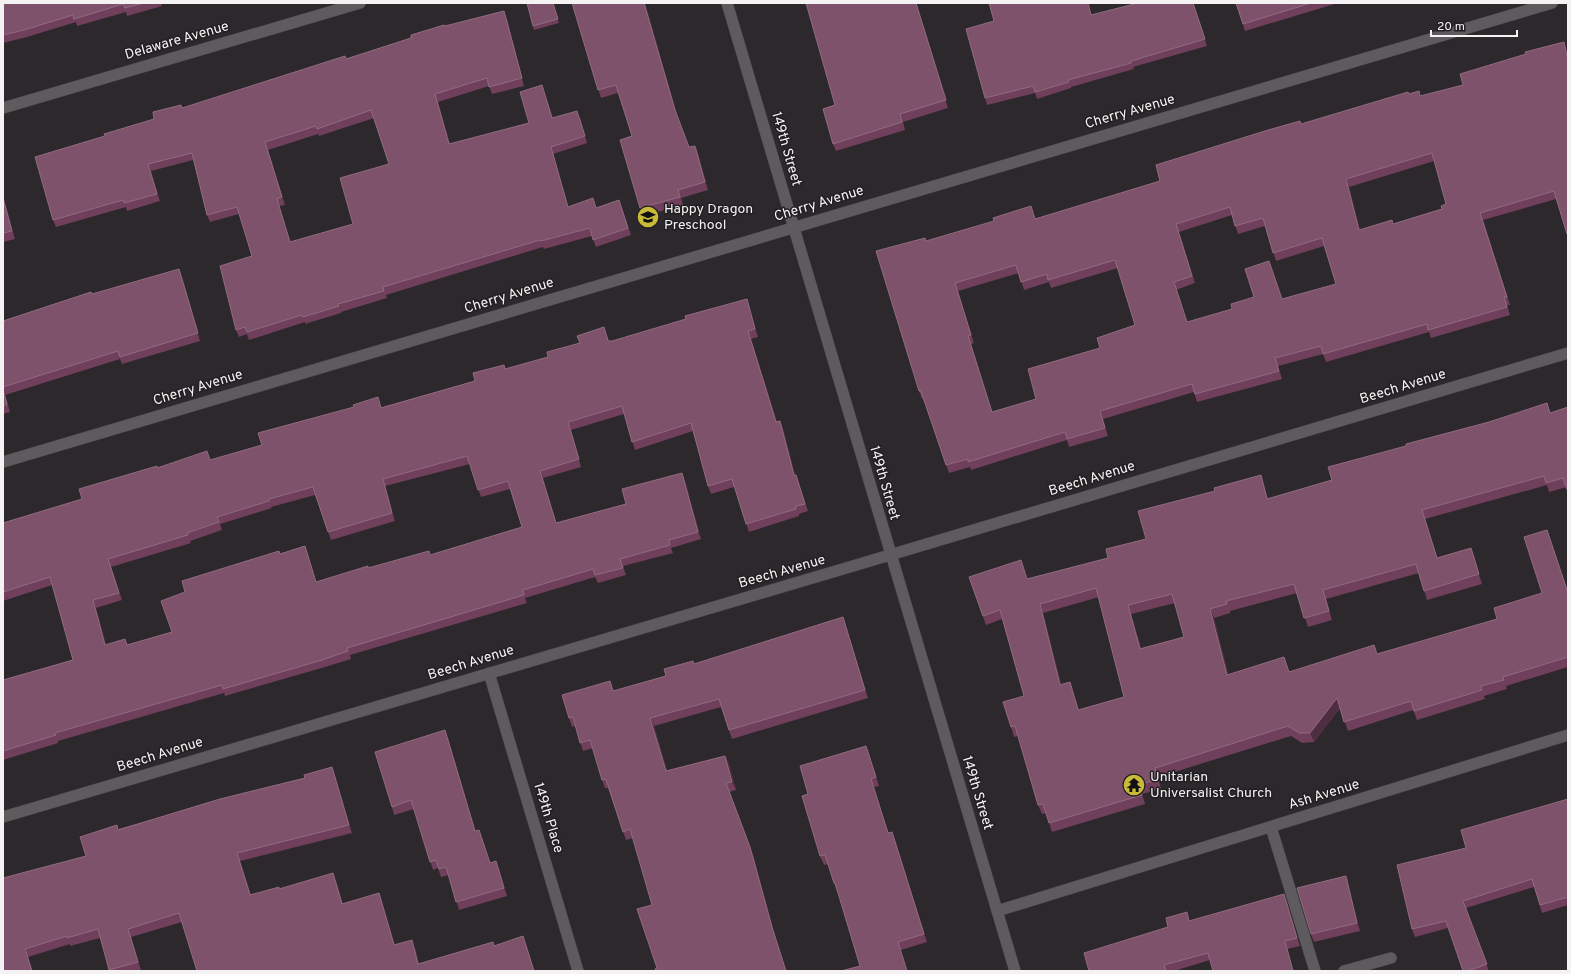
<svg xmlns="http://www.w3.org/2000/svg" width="1571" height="974" viewBox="0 0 1571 974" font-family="Overpass,sans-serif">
	<rect width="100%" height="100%" fill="#2c282b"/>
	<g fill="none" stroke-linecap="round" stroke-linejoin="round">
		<g stroke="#4a474a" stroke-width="12">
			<path id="service" d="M 1271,827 L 1315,971
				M 1344,971 L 1391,958"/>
		</g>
		<g stroke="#4a474a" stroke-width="12">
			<path id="minor" d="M 727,3 L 1015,971
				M 3,108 L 360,3
				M 3,462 L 1552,3
				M 489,673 L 578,971
				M 3,817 L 853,566 L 1568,353
				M 997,911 L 1568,735"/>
		</g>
		<use href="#service" stroke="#5e5b5e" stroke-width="11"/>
		<use href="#minor" stroke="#5e5b5e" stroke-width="11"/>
	</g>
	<path fill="#703f5b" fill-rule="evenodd" d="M 3,3 L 161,3 L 162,6 L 127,16 L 126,12 L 77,26 L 76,22 L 27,37 L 3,43 Z
		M 553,3 L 559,23 L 534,30 L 533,26 Z
		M 572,3 L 645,3 L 678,118 L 689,147 L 698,154 L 708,190 L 681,198 L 683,205 L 643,216 L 640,208 L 632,136 L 618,93 L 601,98 Z
		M 806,3 L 916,3 L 948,108 L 903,122 L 905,130 L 836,151 L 833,144 L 835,105 Z
		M 1193,3 L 1207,46 L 1133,67 L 1134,69 L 1071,87 L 1071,88 L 1037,99 L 1035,93 L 987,105 L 985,98 L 1092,15 Z
		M 1236,3 L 1338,3 L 1245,31 Z
		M 507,19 L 524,86 L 492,94 L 489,86 L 438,102 L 450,144 L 529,123 L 544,92 L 553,118 L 580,118 L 587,143 L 553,154 L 568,207 L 596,208 L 619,200 L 631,235 L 596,247 L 592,236 L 544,249 L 543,247 L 386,295 L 387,298 L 341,312 L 341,313 L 305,324 L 305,322 L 249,340 L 247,334 L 239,337 L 236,330 L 252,256 L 239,214 L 210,222 L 207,215 L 193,160 L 151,171 L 160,201 L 127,211 L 126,207 L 56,227 L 53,220 L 105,136 L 154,119 L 182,108 L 346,59 L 411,38 L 445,26 ZM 374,118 L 389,164 L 353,224 L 290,242 L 279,206 L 285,205 L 268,150 L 318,134 L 319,136 Z
		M 1564,42 L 1568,56 L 1568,238 L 1556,199 L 1483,220 L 1510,305 L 1507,305 L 1510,315 L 1431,338 L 1429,332 L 1326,362 L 1323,354 L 1278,366 L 1282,379 L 1197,402 L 1194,392 L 1103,419 L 1108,436 L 1069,447 L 1067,440 L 971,470 L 970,467 L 949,473 L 923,399 L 922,399 L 919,391 L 926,241 L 1035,219 L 1160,181 L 1302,124 L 1409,94 L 1421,96 L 1463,85 ZM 1434,161 L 1446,204 L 1442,209 L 1393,224 L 1360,230 L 1349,187 ZM 1232,215 L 1238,234 L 1265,226 L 1276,261 L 1324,246 L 1336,284 L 1282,299 L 1187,322 L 1176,290 L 1195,283 L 1179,232 ZM 1118,268 L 1135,325 L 1100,348 L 1036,399 L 992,412 L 971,344 L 974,343 L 958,291 L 1019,273 L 1024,290 L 1049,282 L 1051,288 Z
		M 3,196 L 15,239 L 3,242 Z
		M 182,277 L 200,341 L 122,364 L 120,359 L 5,395 L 10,412 L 3,414 L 3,321 L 92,294 Z
		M 749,306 L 758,337 L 751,339 L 777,422 L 780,421 L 783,429 L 795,475 L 796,475 L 808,511 L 799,514 L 799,516 L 749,532 L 734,487 L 711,494 L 708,486 L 693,431 L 635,450 L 624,414 L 571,430 L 581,467 L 543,478 L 556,523 L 626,504 L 685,481 L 701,539 L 671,548 L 673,553 L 623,566 L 626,575 L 598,583 L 595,577 L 525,598 L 527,603 L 350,655 L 351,659 L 325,667 L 225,696 L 224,693 L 58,741 L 58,743 L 3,760 L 3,680 L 73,660 L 52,585 L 3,601 L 3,523 L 82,499 L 157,468 L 210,460 L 262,445 L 382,407 L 475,381 L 506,369 L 548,357 L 580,343 L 607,335 L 609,341 L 612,341 ZM 470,464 L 481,497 L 510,489 L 522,527 L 430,555 L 368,568 L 316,582 L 305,546 L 280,554 L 185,592 L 172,632 L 127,645 L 106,645 L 96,608 L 122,600 L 111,567 L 191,543 L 190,541 L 222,530 L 220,524 L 272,508 L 271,507 L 315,495 L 331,540 L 395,521 L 385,486 Z
		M 1547,403 L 1567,487 L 1549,492 L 1547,485 L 1425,519 L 1437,558 L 1471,548 L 1482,584 L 1427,600 L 1419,573 L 1326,599 L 1332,620 L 1308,627 L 1297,593 L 1230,611 L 1230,613 L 1214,618 L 1228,674 L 1289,672 L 1377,654 L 1497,619 L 1542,593 L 1547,530 L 1568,592 L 1568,667 L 1506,686 L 1507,689 L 1484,696 L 1485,699 L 1417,720 L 1413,710 L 1348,731 L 1340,708 L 1314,742 L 1302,743 L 1291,736 L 1158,777 L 1161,789 L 1142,794 L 1145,804 L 1052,832 L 1046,813 L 1042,814 L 1038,805 L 1018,736 L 1014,737 L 1011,727 L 1024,696 L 1002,619 L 986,625 L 969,577 L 1027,579 L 1108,558 L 1146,539 L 1264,485 L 1268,499 L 1332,480 L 1406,446 L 1489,422 ZM 1099,597 L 1124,697 L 1079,710 L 1070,682 L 1061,684 L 1043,613 ZM 1175,603 L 1184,637 L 1141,648 L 1131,614 Z
		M 843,617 L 868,698 L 732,739 L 721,707 L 654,726 L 667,771 L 725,756 L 729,764 L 736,790 L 729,792 L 753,855 L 775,936 L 786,971 L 656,971 L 657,968 L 652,905 L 633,838 L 626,840 L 608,788 L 605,788 L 602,780 L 593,748 L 583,751 L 575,726 L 572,727 L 569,718 L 614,691 L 666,676 L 694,664 Z
		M 448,738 L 475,831 L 490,863 L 499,869 L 507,896 L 459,910 L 449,875 L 441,877 L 438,868 L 433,870 L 414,809 L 394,815 L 392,807 Z
		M 869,754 L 879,786 L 874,787 L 888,833 L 892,832 L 895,840 L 927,942 L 901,950 L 860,966 L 838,891 L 837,891 L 834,883 L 828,864 L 824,865 L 820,856 Z
		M 332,767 L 352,833 L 240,861 L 251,895 L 279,889 L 336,881 L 343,904 L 379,893 L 395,945 L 415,948 L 419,964 L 494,945 L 526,944 L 534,971 L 197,971 L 182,922 L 131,937 L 141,970 L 136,971 L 110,971 L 100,938 L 70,946 L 70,944 L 28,957 L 32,971 L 3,971 L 86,856 L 118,829 L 305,778 Z
		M 1568,799 L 1568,905 L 1542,913 L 1534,887 L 1466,908 L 1489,971 L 1463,971 L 1448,928 L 1415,937 L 1412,929 L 1466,848 Z
		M 1346,876 L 1348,884 L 1360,931 L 1314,942 L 1311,934 Z
		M 1284,894 L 1300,946 L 1287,949 L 1210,960 L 1174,971 L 1089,971 L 1190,921 Z"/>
	<path fill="#4f2d41" d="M 644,3 L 645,3 L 678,118 L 675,110 Z
		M 916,3 L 948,108 L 946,100 Z
		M 504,11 L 507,19 L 524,86 L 522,78 Z
		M 1564,42 L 1568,56 L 1568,60 Z
		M 435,94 L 438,102 L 452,151 L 449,144 Z
		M 265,142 L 268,150 L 285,205 L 282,197 Z
		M 695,146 L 698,154 L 708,190 L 705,182 Z
		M 148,164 L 151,171 L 160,201 L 157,194 Z
		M 1346,179 L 1349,187 L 1362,238 L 1359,230 Z
		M 3,196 L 15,239 L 12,231 L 3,198 Z
		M 179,269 L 182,277 L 200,341 L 198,333 Z
		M 955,283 L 958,291 L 974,343 L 971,335 Z
		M 747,299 L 749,306 L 758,337 L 755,329 Z
		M 748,331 L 751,339 L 779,430 L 776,422 Z
		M 1100,411 L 1103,419 L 1108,436 L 1105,428 Z
		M 780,421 L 783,429 L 797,483 L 794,475 Z
		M 540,471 L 543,478 L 559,531 L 556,523 Z
		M 682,473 L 685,481 L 701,539 L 698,532 Z
		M 1261,475 L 1264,485 L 1271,508 L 1267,499 Z
		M 383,479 L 395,521 L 392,513 Z
		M 1471,548 L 1475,558 L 1482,584 L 1479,574 Z
		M 1323,590 L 1326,599 L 1332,620 L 1329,611 Z
		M 93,600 L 96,608 L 108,653 L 105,645 Z
		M 1040,604 L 1043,613 L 1064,694 L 1060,685 Z
		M 1128,605 L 1131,614 L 1143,658 L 1140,649 Z
		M 1210,609 L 1214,618 L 1230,684 L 1227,675 Z
		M 843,617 L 846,626 L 868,698 L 865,690 Z
		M 1070,682 L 1073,691 L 1081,719 L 1078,710 Z
		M 1337,698 L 1340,707 L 1314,742 L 1310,733 Z
		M 650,718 L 654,726 L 669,780 L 666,771 Z
		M 445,730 L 448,738 L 478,839 L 475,831 Z
		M 866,746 L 869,754 L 879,786 L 876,777 Z
		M 725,756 L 729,764 L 736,790 L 732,782 Z
		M 332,767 L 335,775 L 352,833 L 349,825 Z
		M 871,779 L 874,787 L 891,841 L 888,833 Z
		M 892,832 L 895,840 L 927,942 L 924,934 Z
		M 750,847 L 753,855 L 775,936 L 786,971 L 772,927 Z
		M 496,861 L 499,869 L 507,896 L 504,888 Z
		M 333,873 L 336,881 L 345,912 L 342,904 Z
		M 1346,876 L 1348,884 L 1360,931 L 1357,923 Z
		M 379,893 L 382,901 L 397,953 L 394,945 Z
		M 128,929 L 131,937 L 141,970 L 138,962 Z
		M 412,940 L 415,948 L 421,971 L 418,964 Z
		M 1285,941 L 1287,949 L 1294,971 L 1293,971 Z"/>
	<path fill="#7e526b" stroke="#916b80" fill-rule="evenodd" d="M 3,3 L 144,3 L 125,8 L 123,4 L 74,19 L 73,15 L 24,30 L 3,35 Z
		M 527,3 L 553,3 L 558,19 L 533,26 Z
		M 572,3 L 644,3 L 675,110 L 689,147 L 695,146 L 705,182 L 678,190 L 680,197 L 640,208 L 620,140 L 632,136 L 616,85 L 598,90 Z
		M 806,3 L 916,3 L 946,100 L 900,114 L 902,122 L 833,144 L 823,109 L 835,105 Z
		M 989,3 L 1088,3 L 1091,15 L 1138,3 L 1193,3 L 1205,39 L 1131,61 L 1131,63 L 1068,80 L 1069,82 L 1035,92 L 1033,86 L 985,98 L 966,29 L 994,21 Z
		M 1236,3 L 1311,3 L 1243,24 Z
		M 504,11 L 522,78 L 489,87 L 487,78 L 435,94 L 449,144 L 529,123 L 520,92 L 542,85 L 552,118 L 577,111 L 585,136 L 551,147 L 568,207 L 593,198 L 596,208 L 619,200 L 628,228 L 593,240 L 590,228 L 541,241 L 540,240 L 383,287 L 384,291 L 338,304 L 339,306 L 303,317 L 302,315 L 247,332 L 245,327 L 236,330 L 220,266 L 252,256 L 237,207 L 207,215 L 192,153 L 148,164 L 157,194 L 124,203 L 123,200 L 53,220 L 35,157 L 105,136 L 104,134 L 154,119 L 153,112 L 181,105 L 182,108 L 345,56 L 346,59 L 411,38 L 411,35 L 444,25 L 445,26 ZM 371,110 L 389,164 L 340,178 L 353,224 L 290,242 L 277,199 L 282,197 L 265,142 L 316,126 L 317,129 Z
		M 1564,42 L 1568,60 L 1568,234 L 1567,234 L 1554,191 L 1480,213 L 1507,297 L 1504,297 L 1507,307 L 1428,330 L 1427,324 L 1323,354 L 1321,346 L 1275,358 L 1279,371 L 1195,394 L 1192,384 L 1100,411 L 1105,428 L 1067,439 L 1065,432 L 968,462 L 968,459 L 946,465 L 921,391 L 919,391 L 876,251 L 925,238 L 926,241 L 994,221 L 993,218 L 1031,206 L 1035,219 L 1160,181 L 1156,165 L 1268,130 L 1300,121 L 1301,124 L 1408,92 L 1409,94 L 1419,91 L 1420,96 L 1463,85 L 1460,74 L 1526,54 L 1525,52 ZM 1432,153 L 1446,204 L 1441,206 L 1442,209 L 1393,224 L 1392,220 L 1359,230 L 1346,179 ZM 1230,207 L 1235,226 L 1263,218 L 1273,253 L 1322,238 L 1336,284 L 1282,299 L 1269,261 L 1245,269 L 1254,297 L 1231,304 L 1232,309 L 1187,322 L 1174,282 L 1192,276 L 1176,224 ZM 1115,260 L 1135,325 L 1097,338 L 1100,348 L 1028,369 L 1036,399 L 992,412 L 968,336 L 971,335 L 955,283 L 1016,265 L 1021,282 L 1047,274 L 1048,280 Z
		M 3,198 L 12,231 L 3,233 Z
		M 179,269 L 198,333 L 120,357 L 118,351 L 3,387 L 3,321 L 91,292 L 92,294 Z
		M 747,299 L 755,329 L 748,331 L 776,422 L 780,421 L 794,475 L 796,475 L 805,504 L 796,506 L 796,509 L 746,524 L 732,479 L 708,486 L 691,423 L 632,442 L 622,406 L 568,422 L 579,459 L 540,471 L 556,523 L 626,504 L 622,489 L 682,473 L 698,532 L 669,540 L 670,545 L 620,559 L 623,568 L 595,575 L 593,569 L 523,590 L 524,595 L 347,648 L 348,651 L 322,660 L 223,689 L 222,685 L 55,733 L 56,735 L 3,751 L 3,680 L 73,660 L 50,577 L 3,592 L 3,523 L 82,499 L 79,489 L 157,466 L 157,468 L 207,451 L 210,460 L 262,445 L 258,433 L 354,407 L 353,405 L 378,397 L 381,408 L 475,381 L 473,373 L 504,365 L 505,369 L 548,357 L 547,352 L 580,343 L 577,336 L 604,327 L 608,341 L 612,341 L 686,319 L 685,316 ZM 467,456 L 478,490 L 508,481 L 522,527 L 430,555 L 429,551 L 368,568 L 368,566 L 316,582 L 305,546 L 280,554 L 279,551 L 182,581 L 185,592 L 161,601 L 172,632 L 127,645 L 125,639 L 105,645 L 93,600 L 119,593 L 108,559 L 188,535 L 187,533 L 219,522 L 217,517 L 269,501 L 269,499 L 313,487 L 328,532 L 392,513 L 383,479 Z
		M 3,390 L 7,404 L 3,406 Z
		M 1547,403 L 1550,413 L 1568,407 L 1568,492 L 1563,478 L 1546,483 L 1544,476 L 1422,510 L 1437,558 L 1471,548 L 1479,574 L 1424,591 L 1416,564 L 1323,590 L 1329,611 L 1304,618 L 1294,584 L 1226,601 L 1227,604 L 1210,609 L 1227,675 L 1284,657 L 1289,672 L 1374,645 L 1377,654 L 1497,619 L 1494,608 L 1542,593 L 1524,537 L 1547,530 L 1568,593 L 1568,657 L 1503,677 L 1504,680 L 1481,686 L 1482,690 L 1414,711 L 1411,701 L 1344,722 L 1337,698 L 1310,733 L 1299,733 L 1288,726 L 1155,768 L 1158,779 L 1139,785 L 1142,795 L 1049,823 L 1043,804 L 1038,805 L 1015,726 L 1011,727 L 1003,702 L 1024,696 L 1000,610 L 983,616 L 969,577 L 1021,560 L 1027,579 L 1108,558 L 1106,549 L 1146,539 L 1138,511 L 1215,491 L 1214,488 L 1261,475 L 1267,499 L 1332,480 L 1328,467 L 1406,446 L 1406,444 L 1489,422 ZM 1096,588 L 1124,697 L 1078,710 L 1070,682 L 1060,685 L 1040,604 ZM 1172,594 L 1184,637 L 1140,649 L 1128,605 Z
		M 843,617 L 865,690 L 729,730 L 719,699 L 650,718 L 666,771 L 725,756 L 732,782 L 726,783 L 750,847 L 772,927 L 786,971 L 656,971 L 655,969 L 657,968 L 637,909 L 652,905 L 630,829 L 623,832 L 606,779 L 602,780 L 590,740 L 580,743 L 573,717 L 569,718 L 562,695 L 610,681 L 613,691 L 666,676 L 664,669 L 693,661 L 694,664 Z
		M 445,730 L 475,831 L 479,830 L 490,863 L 496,861 L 504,888 L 456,902 L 446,867 L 439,869 L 436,860 L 430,862 L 411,800 L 392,807 L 375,752 Z
		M 866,746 L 876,777 L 871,779 L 888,833 L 892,832 L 924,934 L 898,942 L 907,971 L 841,971 L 860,966 L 835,883 L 834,883 L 825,855 L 820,856 L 802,796 L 808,794 L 800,766 Z
		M 332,767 L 349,825 L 237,853 L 250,895 L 279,887 L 279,889 L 333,873 L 342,904 L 379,893 L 394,945 L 412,940 L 418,964 L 493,942 L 494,946 L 523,936 L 534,971 L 197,971 L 179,913 L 128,929 L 138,962 L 109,970 L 98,929 L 67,938 L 67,936 L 25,949 L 32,971 L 3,971 L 3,878 L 86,856 L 80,837 L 117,825 L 118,830 L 220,799 L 305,778 L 304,775 Z
		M 1568,799 L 1568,870 L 1567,870 L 1568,875 L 1568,897 L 1540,905 L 1532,879 L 1463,901 L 1487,964 L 1468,971 L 1463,971 L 1446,921 L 1412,929 L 1397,865 L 1466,848 L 1461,830 Z
		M 1346,876 L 1357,923 L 1311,934 L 1297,888 Z
		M 1284,894 L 1297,938 L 1285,941 L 1293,971 L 1213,971 L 1208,953 L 1164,965 L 1166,971 L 1089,971 L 1084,953 L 1168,927 L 1166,918 L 1187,912 L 1189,921 Z"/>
	<defs>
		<g id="school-disc" transform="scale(1.15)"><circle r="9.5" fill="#caba39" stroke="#221f22"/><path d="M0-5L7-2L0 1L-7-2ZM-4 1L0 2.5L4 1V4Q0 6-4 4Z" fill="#111"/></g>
		<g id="temple-disc" transform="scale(1.15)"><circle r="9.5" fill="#caba39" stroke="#221f22"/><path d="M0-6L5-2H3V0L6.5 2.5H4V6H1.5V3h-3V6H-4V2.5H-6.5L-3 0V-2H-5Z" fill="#111"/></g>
	</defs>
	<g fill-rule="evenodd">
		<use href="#school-disc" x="648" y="217"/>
		<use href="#temple-disc" x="1134" y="785"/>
	</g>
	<g text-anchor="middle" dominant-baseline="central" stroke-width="3" stroke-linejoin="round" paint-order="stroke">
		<g font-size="14" fill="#f5f2f4" stroke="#221f22">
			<text transform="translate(177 41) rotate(-16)">Delaware Avenue</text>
			<text transform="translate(1130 112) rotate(-16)">Cherry Avenue</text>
			<text transform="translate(786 149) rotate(74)">149th Street</text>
			<text transform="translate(819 204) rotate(-17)">Cherry Avenue</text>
			<text transform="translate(509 296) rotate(-17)">Cherry Avenue</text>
			<text transform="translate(1403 387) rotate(-17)">Beech Avenue</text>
			<text transform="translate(198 388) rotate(-17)">Cherry Avenue</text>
			<text transform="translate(1092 479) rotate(-17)">Beech Avenue</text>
			<text transform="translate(884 483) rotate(74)">149th Street</text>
			<text transform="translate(782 572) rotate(-16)">Beech Avenue</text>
			<text transform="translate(471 663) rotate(-17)">Beech Avenue</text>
			<text transform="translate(160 755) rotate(-17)">Beech Avenue</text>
			<text transform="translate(977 793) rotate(73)">149th Street</text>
			<text transform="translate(1324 795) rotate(-17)">Ash Avenue</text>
			<text transform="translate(548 818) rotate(73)">149th Place</text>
		</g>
		<g font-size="14" fill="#f5f2f4" stroke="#221f22" text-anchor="start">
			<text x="664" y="209">Happy Dragon<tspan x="664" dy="16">Preschool</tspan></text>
			<text x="1150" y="777">Unitarian<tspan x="1150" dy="16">Universalist Church</tspan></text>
		</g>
	</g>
	<rect width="1571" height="974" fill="none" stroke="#f5f2f4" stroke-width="8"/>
	<path d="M1431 30v6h86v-6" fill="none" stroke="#f5f2f4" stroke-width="2"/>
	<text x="1437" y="30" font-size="12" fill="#f5f2f4" stroke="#221f22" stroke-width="3" paint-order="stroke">20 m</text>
</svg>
